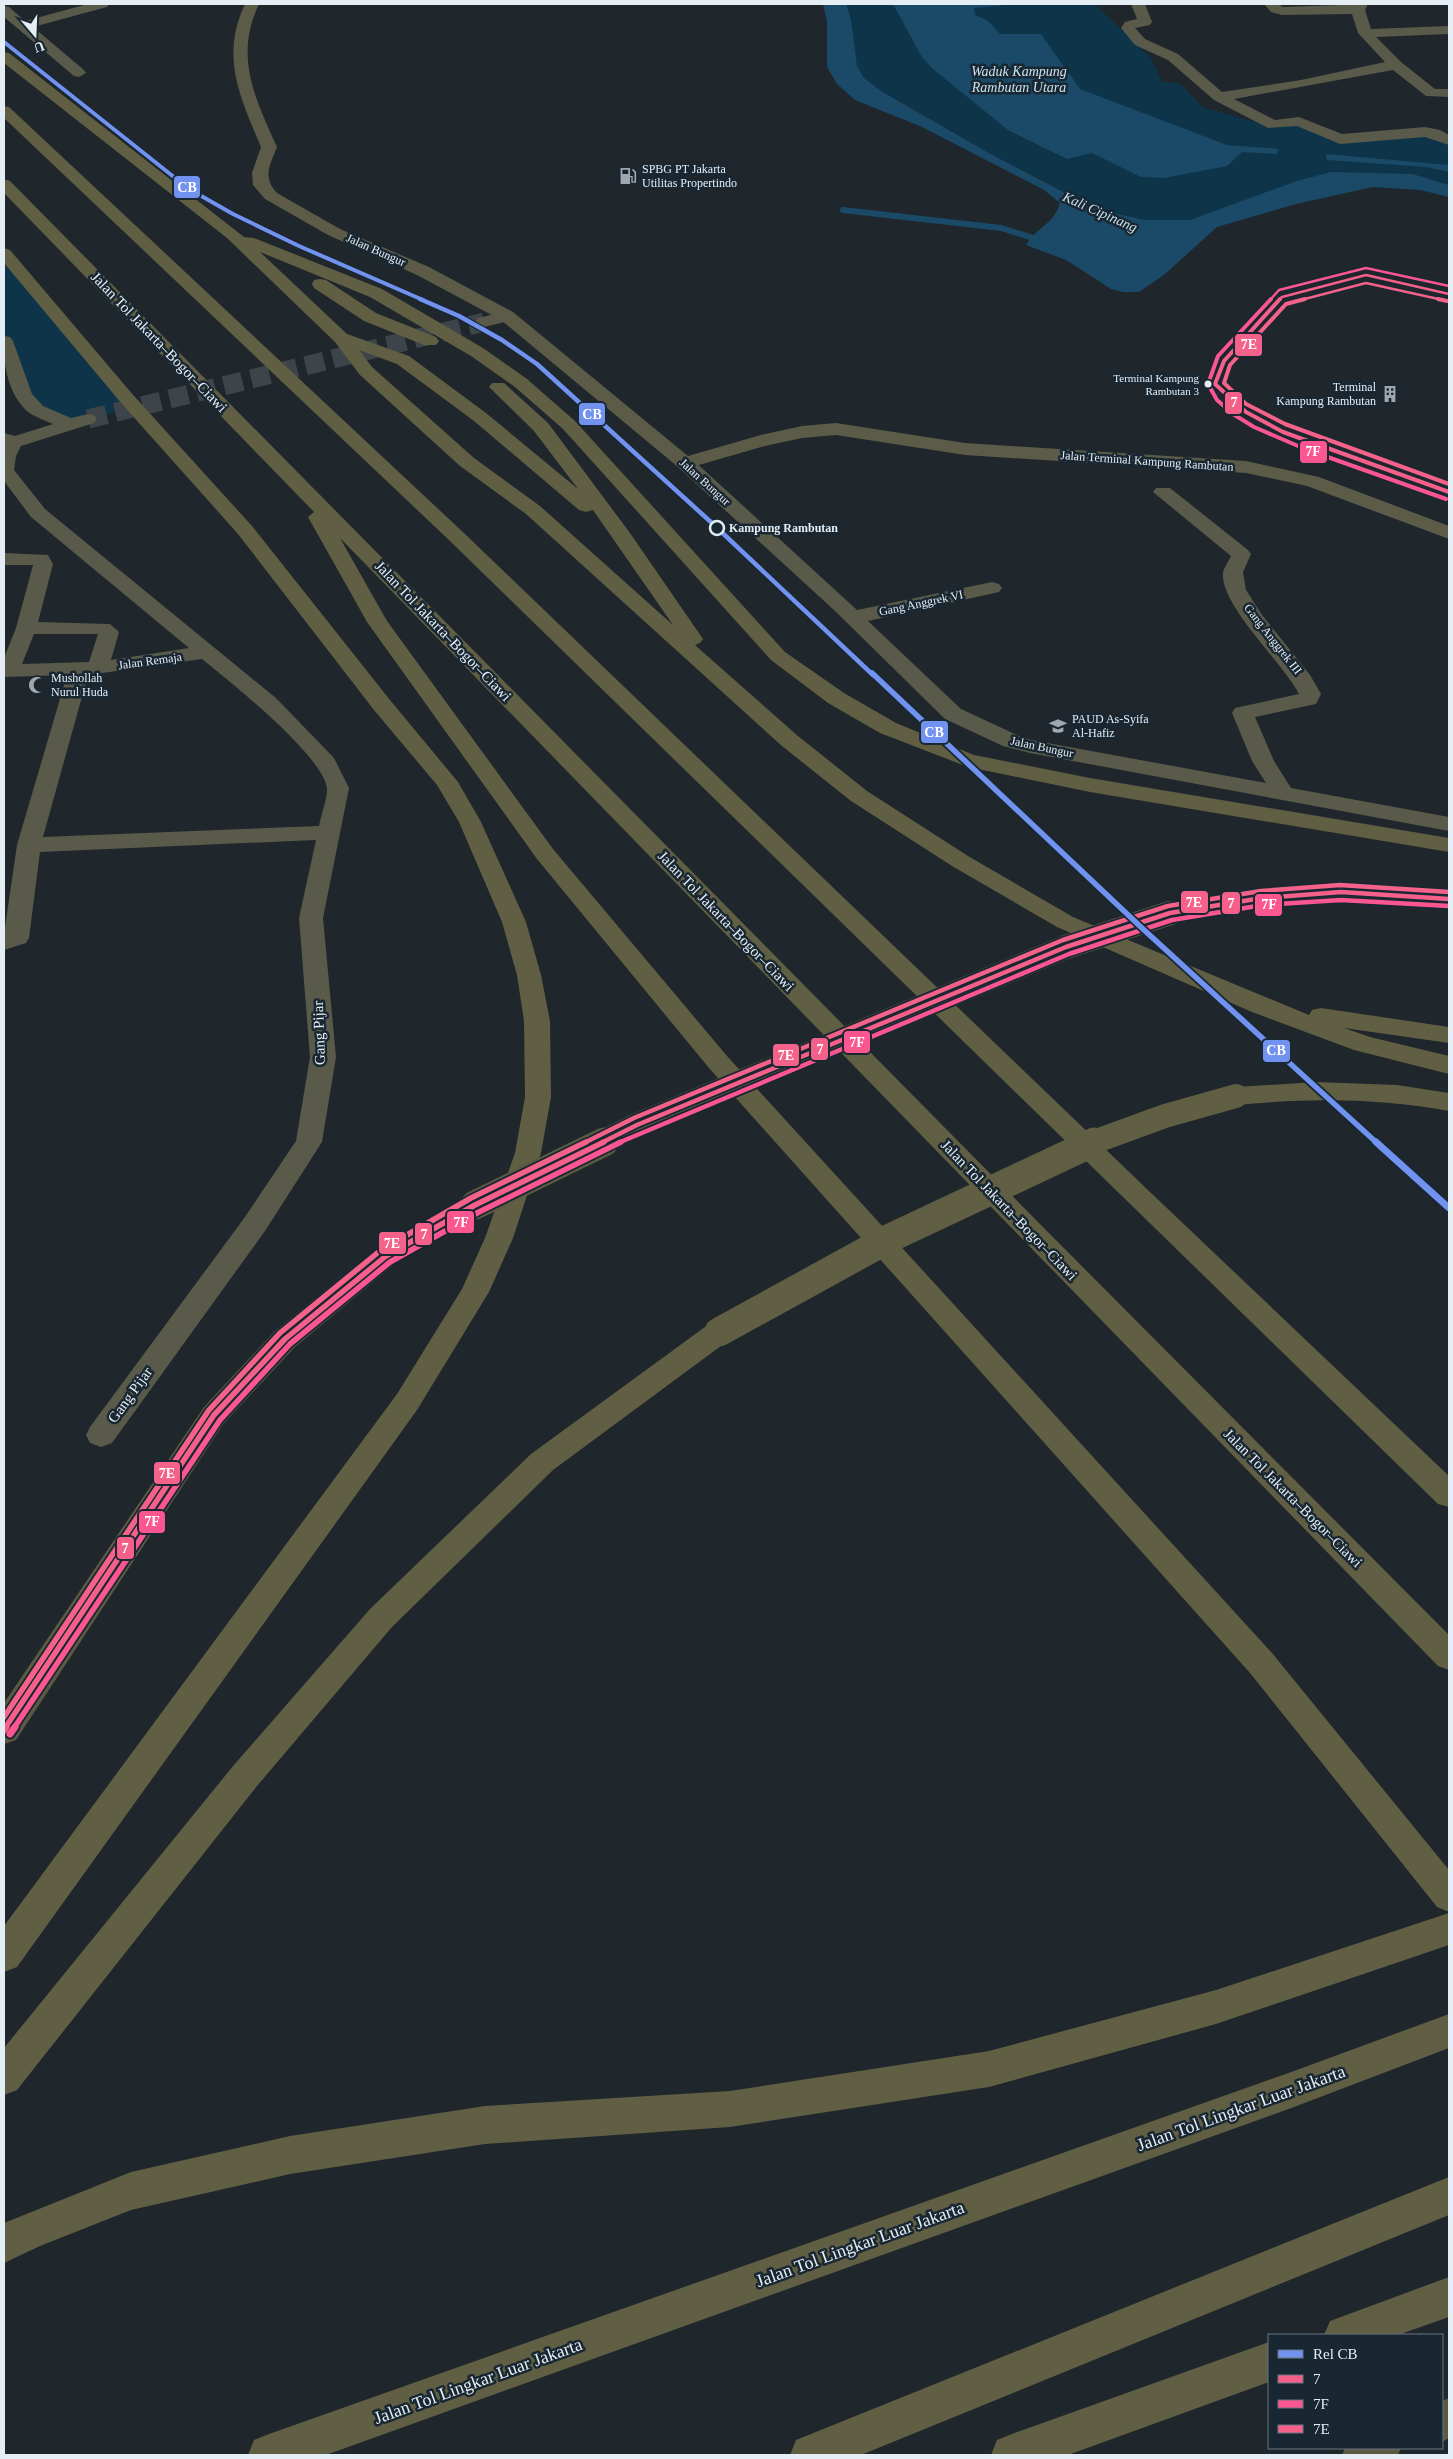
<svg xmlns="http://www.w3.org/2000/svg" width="1453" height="2459" viewBox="0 0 1453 2459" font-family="Georgia,serif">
	<rect width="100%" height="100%" fill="#1f262c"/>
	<path fill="#0e344a" d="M 846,4 L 1095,4 L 1151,58 L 1162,82 L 1179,83 L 1204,108 L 1271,126 L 1297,122 L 1340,143 L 1426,134 L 1449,145 L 1449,185 L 1413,174 L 1180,222 L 1146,220 L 1098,210 L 987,152 L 881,91 L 864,78 L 857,67 L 851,19 Z
		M 4,253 L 136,407 L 68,424 L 24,395 L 4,341 Z"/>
	<path fill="#1a4a68" d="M 823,4 L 846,4 L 851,19 L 857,66 L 864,78 L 881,91 L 987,152 L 1098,210 L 1146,220 L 1190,220 L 1297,181 L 1331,172 L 1413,174 L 1449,185 L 1449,197 L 1420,190 L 1373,187 L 1296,204 L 1217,227 L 1165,274 L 1139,292 L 1123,292 L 1111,289 L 1066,260 L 1026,245 C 1038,226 1054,224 1060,203 L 1044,190 L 922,127 L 855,100 L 837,84 L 827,67 L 827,22 Z
		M 893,4 L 1015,4 L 974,8 L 975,15 L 988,21 L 1000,34 L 1041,34 L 1080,89 L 1227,145 L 1278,149 L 1277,154 L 1242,152 L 1227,166 L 1164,178 L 1141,177 L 1092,153 L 1067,159 L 1008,130 L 933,69 L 922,57 Z
		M 1326,154 L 1449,165 L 1449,172 L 1426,167 L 1327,160 Z"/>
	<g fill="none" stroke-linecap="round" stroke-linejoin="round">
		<path stroke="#1a4a68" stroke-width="6" d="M 843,210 L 1001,228 L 1046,242"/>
		<path stroke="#3d444a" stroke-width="19" stroke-dasharray="19 9" stroke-linecap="butt" d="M 88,419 L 484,322"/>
		<path fill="#5a5a4a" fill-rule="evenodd" d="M 88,4 L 109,4 L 107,7 L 33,27 L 84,70 L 86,73 L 79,77 L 74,76 L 4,17 L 4,6 L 9,7 L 25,21 Z
			M 1131,4 L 1145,4 L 1152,22 L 1150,25 L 1135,28 L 1145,39 L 1178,54 L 1222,92 L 1301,80 L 1385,62 L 1358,33 L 1352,14 L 1282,15 L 1271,12 L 1264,4 L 1278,4 L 1283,7 L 1368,4 L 1365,10 L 1371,29 L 1449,26 L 1449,34 L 1376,37 L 1401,62 L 1435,89 L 1449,89 L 1449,97 L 1426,96 L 1393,70 L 1234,99 L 1275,120 L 1299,117 L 1342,134 L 1425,127 L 1440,130 L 1449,135 L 1449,145 L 1425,137 L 1340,144 L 1297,126 L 1268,128 L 1214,100 L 1168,60 L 1135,45 L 1121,28 L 1125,22 L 1137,19 Z
			M 507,311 L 513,312 L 516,316 L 513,320 L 484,327 L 478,326 L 475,322 L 478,318 Z
			M 4,336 L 10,337 L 13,341 L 32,394 L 43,406 L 71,418 L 88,414 L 94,415 L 97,419 L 94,423 L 21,446 L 16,456 L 14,470 L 45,509 L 276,698 L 334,758 L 349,788 L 323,918 L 336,1057 L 322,1142 L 265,1231 L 112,1443 L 101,1447 L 90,1443 L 86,1435 L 90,1427 L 245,1217 L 296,1141 L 310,1057 L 299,918 L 316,840 L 40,852 L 29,938 L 26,943 L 4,950 L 4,934 L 17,845 L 67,675 L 4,677 L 4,658 L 16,628 L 33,565 L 4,565 L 4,553 L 48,555 L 53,564 L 38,622 L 110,624 L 119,632 L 111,660 L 189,648 L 31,517 L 4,481 L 4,433 L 15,436 L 53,424 C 46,421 38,418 31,414 C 8,398 2,361 4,336 ZM 34,634 L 98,634 L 89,662 L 22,664 ZM 202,659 C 228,680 325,757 327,789 C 327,800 321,815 319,826 L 43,837 L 88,675 Z
			M 685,457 L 692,459 L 857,610 L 992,582 L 999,584 L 1002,588 L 999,592 L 868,621 L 961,709 L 1019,736 L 1031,740 L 1266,783 L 1252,761 L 1232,713 L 1235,708 L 1299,694 C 1283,663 1220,605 1223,573 C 1224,567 1229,561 1231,556 L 1153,492 L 1156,488 L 1170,488 L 1248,550 L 1251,554 L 1243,572 L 1246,590 L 1262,615 L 1310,675 L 1321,694 L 1316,704 L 1255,717 L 1274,761 L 1291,788 L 1449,817 L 1449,831 L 1030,753 L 1003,746 L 945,719 L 835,611 L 678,467 L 676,463 L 678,459 Z"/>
		<path fill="#5c5b48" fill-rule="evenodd" d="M 245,4 L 259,4 C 234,57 255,98 277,147 C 270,165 262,177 277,193 L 340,229 L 429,267 L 513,312 L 688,456 L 761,435 L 802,426 L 836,423 L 965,443 L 1246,461 L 1319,477 L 1449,526 L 1449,539 L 1307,486 L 1246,473 L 965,455 L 836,435 L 802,438 L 765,446 L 685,469 L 678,467 L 501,320 L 417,275 L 328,235 L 265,199 L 253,185 L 252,173 L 261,147 C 240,97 220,57 245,4 Z"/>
		<path fill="#5b5941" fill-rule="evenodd" d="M 1341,885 L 1449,892 L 1449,906 L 1341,899 L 1262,905 L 1170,920 L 1162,918 L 1158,913 L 1162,908 L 1170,906 L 1262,891 Z
			M 475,1195 L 485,1198 L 489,1205 L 485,1212 L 396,1263 L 295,1347 L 224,1423 L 16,1740 L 4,1744 L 4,1703 L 204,1407 L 275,1331 L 376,1249 L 465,1198 Z
			M 1449,2398 L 1449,2438 L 1442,2442 L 1442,2401 Z
			M 1345,2448 L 1401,2448 L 1398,2455 L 1342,2455 Z"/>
		<path fill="#605e43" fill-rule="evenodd" d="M 4,52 L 9,53 L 244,237 L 254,238 L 382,289 L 483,348 L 527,379 L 575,421 L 785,652 L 844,693 L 896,723 L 974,755 L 1090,778 L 1449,838 L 1449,852 L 1090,792 L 968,767 L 880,733 L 828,703 L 771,660 L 563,429 L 515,387 L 471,356 L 370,297 L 260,252 L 347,334 L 409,356 L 486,413 L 578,489 L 534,431 L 489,387 L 492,383 L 504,383 L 548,423 L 630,533 L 703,639 L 700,643 L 695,645 L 798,736 L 867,791 L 968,856 L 1073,917 L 1309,1015 L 1312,1010 L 1321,1008 L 1449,1027 L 1449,1043 L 1344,1028 L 1370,1037 L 1449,1056 L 1449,1074 L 1354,1050 L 1252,1012 L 1057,927 L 952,866 L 851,801 L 782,746 L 526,514 L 460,466 L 360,375 L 335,342 L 227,238 L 4,63 ZM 359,350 L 397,364 L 474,421 L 579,510 L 586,512 L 593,510 L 673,625 L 540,506 L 474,458 L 372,367 Z
			M 4,106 L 9,107 L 465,534 L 1149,1191 L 1449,1476 L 1449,1507 L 1438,1504 L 451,542 L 4,118 Z
			M 4,179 L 10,181 L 1030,1214 L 1449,1635 L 1449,1670 L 1438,1666 L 340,538 L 387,621 L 553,849 L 727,1056 L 1272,1653 L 1449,1870 L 1449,1912 L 1437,1907 L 1250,1673 L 709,1068 L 537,859 L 367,622 L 308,517 L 314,512 L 4,193 Z
			M 4,248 L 10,250 L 134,396 L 252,526 L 390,700 L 458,782 L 481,822 L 526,922 L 541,975 L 550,1021 L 551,1097 L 541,1153 L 513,1238 L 489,1292 L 417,1410 L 17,1967 L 4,1972 L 4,1926 L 397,1394 L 462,1289 L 485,1238 L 515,1153 L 525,1097 L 524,1021 L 517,975 L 502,922 L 459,822 L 437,785 L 374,710 L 238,534 L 122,404 L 4,263 Z
			M 320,279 L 326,280 L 376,313 L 436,337 L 439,341 L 436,345 L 424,345 L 364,321 L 314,288 L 312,284 L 314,280 Z
			M 1316,1082 L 1397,1085 L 1449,1093 L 1449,1111 C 1376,1098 1310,1098 1236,1105 L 1227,1102 L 1223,1096 L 1227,1090 L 1236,1087 Z
			M 719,1321 L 729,1324 L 733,1332 L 729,1340 L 553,1470 L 392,1627 L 257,1786 L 17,2090 L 4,2095 L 4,2048 L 233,1766 L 370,1609 L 531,1454 L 709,1324 Z
			M 1449,1913 L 1449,1945 L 1216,2024 L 989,2087 L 730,2127 L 485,2144 L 290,2174 L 131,2210 L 40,2246 L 4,2263 L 4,2223 L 131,2172 L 290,2136 L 485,2106 L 730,2091 L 989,2051 L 1216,1990 Z
			M 1449,2014 L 1449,2048 L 1294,2107 L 326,2455 L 248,2455 L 254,2440 L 269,2434 L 1294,2071 Z
			M 1449,2177 L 1449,2215 L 861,2455 L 790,2455 L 796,2440 Z
			M 1449,2277 L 1449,2317 L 1398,2335 L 1324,2335 L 1330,2321 Z
			M 1269,2342 L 1269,2382 L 1068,2455 L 991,2455 L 997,2440 L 1012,2434 Z"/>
		<path stroke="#5b5941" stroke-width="24" d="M 601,1143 L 637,1125 L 1066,947 L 1170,913"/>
		<path stroke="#5b5941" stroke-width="29" d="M 475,1205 L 604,1142"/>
		<path stroke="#605e43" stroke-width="24" d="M 1091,1143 L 1165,1116 L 1236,1096"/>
		<path stroke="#605e43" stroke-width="29" d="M 719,1332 L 890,1238 L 1094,1142"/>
		<g stroke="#192732" stroke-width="4.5">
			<path id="bus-1-far4" d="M 1279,300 L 1282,297 L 1366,275 L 1449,294"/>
		</g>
		<g stroke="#192732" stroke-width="6">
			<path id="bus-1-far3" d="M 1280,299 L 1224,361 L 1215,384 L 1246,412 L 1283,432 L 1449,492"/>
		</g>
		<g stroke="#192732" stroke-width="8">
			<path id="bus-1-far2" d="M 601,1143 L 637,1125 L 1066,947 L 1170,913 L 1262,898 L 1341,892 L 1449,899"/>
		</g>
		<g stroke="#192732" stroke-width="9">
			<path id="bus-1-far1" d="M 5,1728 L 214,1415 L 285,1339 L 386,1256 L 475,1205 L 604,1142"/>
		</g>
		<g stroke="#192732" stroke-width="11">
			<path id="bus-1" d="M 4,1730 L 6,1727"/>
		</g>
		<g stroke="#192732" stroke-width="4.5">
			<path id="bus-2-far4" d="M 1270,300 L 1279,290 L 1366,268 L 1449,286"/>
		</g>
		<g stroke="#192732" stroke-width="6">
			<path id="bus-2-far3" d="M 1271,299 L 1218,356 L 1208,384 L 1217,400 L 1233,414 L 1254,427 L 1305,449 L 1446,499"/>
		</g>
		<g stroke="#192732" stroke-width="8">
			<path id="bus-2-far2" d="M 618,1143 L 1069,954 L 1172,920 L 1263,905 L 1341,900 L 1449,906"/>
		</g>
		<g stroke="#192732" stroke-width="9">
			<path id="bus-2-far1" d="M 14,1728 L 220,1420 L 290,1344 L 390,1262 L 479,1212 L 621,1142"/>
		</g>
		<g stroke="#192732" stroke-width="11">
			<path id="bus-2" d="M 10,1734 L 15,1727"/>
		</g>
		<g stroke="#192732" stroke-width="4.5">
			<path id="bus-3-far3" d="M 1301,300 L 1366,283 L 1443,300"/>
		</g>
		<g stroke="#192732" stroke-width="6">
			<path id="bus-3-far2" d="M 1305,299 L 1286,304 L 1230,365 L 1224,383 L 1246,404 L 1285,424 L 1449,484
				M 1438,299 L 1447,301"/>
		</g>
		<g stroke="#192732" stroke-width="8">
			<path id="bus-3-far1" d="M 584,1143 L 634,1118 L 1063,940 L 1168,906 L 1261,891 L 1340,885 L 1449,892"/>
		</g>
		<g stroke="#192732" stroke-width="9">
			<path id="bus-3" d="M 4,1717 L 209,1410 L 280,1333 L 381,1250 L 471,1198 L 586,1142"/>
		</g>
		<use href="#bus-1-far4" stroke="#f4608a" stroke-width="2.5"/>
		<use href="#bus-1-far3" stroke="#f4608a" stroke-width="4"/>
		<use href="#bus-1-far2" stroke="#f4608a" stroke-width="4.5"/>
		<use href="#bus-1-far1" stroke="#f4608a" stroke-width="5.5"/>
		<use href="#bus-1" stroke="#f4608a" stroke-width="7"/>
		<use href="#bus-2-far4" stroke="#fc5691" stroke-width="2.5"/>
		<use href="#bus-2-far3" stroke="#fc5691" stroke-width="4"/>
		<use href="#bus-2-far2" stroke="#fc5691" stroke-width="4.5"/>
		<use href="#bus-2-far1" stroke="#fc5691" stroke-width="5.5"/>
		<use href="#bus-2" stroke="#fc5691" stroke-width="7"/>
		<use href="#bus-3-far3" stroke="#f46189" stroke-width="2.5"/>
		<use href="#bus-3-far2" stroke="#f46189" stroke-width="4"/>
		<use href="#bus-3-far1" stroke="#f46189" stroke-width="4.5"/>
		<use href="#bus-3" stroke="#f46189" stroke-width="5.5"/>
		<g stroke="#192732" stroke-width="5.5">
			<path id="rail-1-far3" d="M 4,42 L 189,189 L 233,214 L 299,246 L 423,300"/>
		</g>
		<g stroke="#192732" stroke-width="7">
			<path id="rail-1-far2" d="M 420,299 L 459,316 L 502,340 L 537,364 L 713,524 L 873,675"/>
		</g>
		<g stroke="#192732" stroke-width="9">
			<path id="rail-1-far1" d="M 872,673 L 1143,929 L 1377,1143"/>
		</g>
		<g stroke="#192732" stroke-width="11">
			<path id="rail-1" d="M 1376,1142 L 1449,1208"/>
		</g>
		<use href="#rail-1-far3" stroke="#7292f0" stroke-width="4"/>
		<use href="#rail-1-far2" stroke="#7292f0" stroke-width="4.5"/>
		<use href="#rail-1-far1" stroke="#7292f0" stroke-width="5.5"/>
		<use href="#rail-1" stroke="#7292f0" stroke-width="7"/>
	</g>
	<defs>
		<g id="fuel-bare" transform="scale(1.35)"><path d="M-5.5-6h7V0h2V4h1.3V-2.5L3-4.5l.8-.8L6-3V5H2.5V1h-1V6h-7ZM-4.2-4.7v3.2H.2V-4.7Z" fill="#a0a8af" stroke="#192732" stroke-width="2.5" paint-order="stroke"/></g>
		<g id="building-bare" transform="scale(1.35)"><path d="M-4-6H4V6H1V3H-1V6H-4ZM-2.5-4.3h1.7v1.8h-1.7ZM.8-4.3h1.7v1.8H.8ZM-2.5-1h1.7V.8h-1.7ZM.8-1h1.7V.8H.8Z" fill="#a0a8af" stroke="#192732" stroke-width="2.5" paint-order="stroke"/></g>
		<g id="mosque-bare" transform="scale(1.35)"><path d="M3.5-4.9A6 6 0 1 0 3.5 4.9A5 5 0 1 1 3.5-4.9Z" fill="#a0a8af" stroke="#192732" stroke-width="2.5" paint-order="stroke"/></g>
		<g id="school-bare" transform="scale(1.35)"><path d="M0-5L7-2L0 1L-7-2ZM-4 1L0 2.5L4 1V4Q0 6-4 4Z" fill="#a0a8af" stroke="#192732" stroke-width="2.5" paint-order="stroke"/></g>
	</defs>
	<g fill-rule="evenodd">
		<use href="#fuel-bare" x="628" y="176"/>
		<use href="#building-bare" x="1390" y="394"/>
		<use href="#mosque-bare" x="37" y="685"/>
		<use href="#school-bare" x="1058" y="726"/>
	</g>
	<circle fill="#e5eef5" stroke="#192732" stroke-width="2" cx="1208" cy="384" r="4.5"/>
	<circle fill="#192732" stroke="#e5eef5" stroke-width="2.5" cx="717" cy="528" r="7"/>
	<g text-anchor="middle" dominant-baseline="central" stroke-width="5" stroke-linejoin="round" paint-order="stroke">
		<g font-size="11" fill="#e5eef5" stroke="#192732" text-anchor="end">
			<text x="1199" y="378">Terminal Kampung<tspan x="1199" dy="13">Rambutan 3</tspan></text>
		</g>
		<g font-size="12" fill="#e5eef5" stroke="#192732" text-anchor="start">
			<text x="642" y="169">SPBG PT Jakarta<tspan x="642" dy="14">Utilitas Propertindo</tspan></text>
			<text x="1376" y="387" text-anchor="end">Terminal<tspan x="1376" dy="14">Kampung Rambutan</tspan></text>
			<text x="51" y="678">Mushollah<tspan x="51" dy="14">Nurul Huda</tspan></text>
			<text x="1072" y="719">PAUD As-Syifa<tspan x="1072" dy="14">Al-Hafiz</tspan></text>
		</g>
		<g font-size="12" fill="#e5eef5" stroke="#192732">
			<text transform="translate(376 250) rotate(24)">Jalan Bungur</text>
			<text transform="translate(1147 461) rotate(4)">Jalan Terminal Kampung Rambutan</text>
			<text transform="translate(705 482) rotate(42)">Jalan Bungur</text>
			<text transform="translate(921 603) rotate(-12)">Gang Anggrek VI</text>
			<text transform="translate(1273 639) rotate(52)">Gang Anggrek III</text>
			<text transform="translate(150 661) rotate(-8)">Jalan Remaja</text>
			<text transform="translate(1042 747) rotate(12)">Jalan Bungur</text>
		</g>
		<g font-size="12" font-weight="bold" fill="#e5eef5" stroke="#192732" text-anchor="start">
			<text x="729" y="528">Kampung Rambutan</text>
		</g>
		<g font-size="14" font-style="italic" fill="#cbe1f1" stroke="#192732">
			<text x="1019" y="71">Waduk Kampung<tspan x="1019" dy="16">Rambutan Utara</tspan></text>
			<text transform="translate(1100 212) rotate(24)">Kali Cipinang</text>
		</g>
		<g font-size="15" fill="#e5eef5" stroke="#192732">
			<text transform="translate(159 342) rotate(46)">Jalan Tol Jakarta–Bogor–Ciawi</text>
			<text transform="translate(443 631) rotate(46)">Jalan Tol Jakarta–Bogor–Ciawi</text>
			<text transform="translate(726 921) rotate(46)">Jalan Tol Jakarta–Bogor–Ciawi</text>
			<text transform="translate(319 1033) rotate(-92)">Gang Pijar</text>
			<text transform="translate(1009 1210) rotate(46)">Jalan Tol Jakarta–Bogor–Ciawi</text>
			<text transform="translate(130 1395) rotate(-54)">Gang Pijar</text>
			<text transform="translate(1293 1498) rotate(45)">Jalan Tol Jakarta–Bogor–Ciawi</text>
		</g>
		<g font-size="18" fill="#e5eef5" stroke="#192732">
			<text transform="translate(1241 2108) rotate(-20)">Jalan Tol Lingkar Luar Jakarta</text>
			<text transform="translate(860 2244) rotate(-20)">Jalan Tol Lingkar Luar Jakarta</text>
			<text transform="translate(478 2381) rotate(-20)">Jalan Tol Lingkar Luar Jakarta</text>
		</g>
	</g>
	<g stroke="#192732" stroke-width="2">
		<rect x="173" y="175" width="28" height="24" rx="5" fill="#7292f0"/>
		<rect x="1234" y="333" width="29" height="24" rx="5" fill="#f46189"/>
		<rect x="1224" y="391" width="19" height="24" rx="5" fill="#f4608a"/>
		<rect x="578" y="402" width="28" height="24" rx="5" fill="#7292f0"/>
		<rect x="1299" y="440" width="29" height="24" rx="5" fill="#fc5691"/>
		<rect x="920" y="720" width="29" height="24" rx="5" fill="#7292f0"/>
		<rect x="1180" y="890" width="29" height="24" rx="5" fill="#f46189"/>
		<rect x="1221" y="891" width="20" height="24" rx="5" fill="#f4608a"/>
		<rect x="1254" y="893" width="29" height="24" rx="5" fill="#fc5691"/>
		<rect x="843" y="1030" width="28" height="24" rx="5" fill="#fc5691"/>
		<rect x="810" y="1037" width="19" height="24" rx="5" fill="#f4608a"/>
		<rect x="1262" y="1039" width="29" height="24" rx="5" fill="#7292f0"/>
		<rect x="772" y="1043" width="28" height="24" rx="5" fill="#f46189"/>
		<rect x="446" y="1210" width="29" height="24" rx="5" fill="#fc5691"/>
		<rect x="414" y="1222" width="19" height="24" rx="5" fill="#f4608a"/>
		<rect x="378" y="1231" width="29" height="24" rx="5" fill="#f46189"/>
		<rect x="153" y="1461" width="28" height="24" rx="5" fill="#f46189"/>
		<rect x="138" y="1510" width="28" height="24" rx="5" fill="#fc5691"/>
		<rect x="116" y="1536" width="19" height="24" rx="5" fill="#f4608a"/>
	</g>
	<g font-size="14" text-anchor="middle" font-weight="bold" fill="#fff">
		<text x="187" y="192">CB</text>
		<text x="1249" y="349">7E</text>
		<text x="1234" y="407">7</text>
		<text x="592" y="419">CB</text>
		<text x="1313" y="456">7F</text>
		<text x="934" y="737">CB</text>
		<text x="1194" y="907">7E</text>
		<text x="1231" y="908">7</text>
		<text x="1269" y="909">7F</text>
		<text x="857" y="1047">7F</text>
		<text x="820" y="1054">7</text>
		<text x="1276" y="1055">CB</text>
		<text x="786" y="1060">7E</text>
		<text x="461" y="1227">7F</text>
		<text x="424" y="1239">7</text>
		<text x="392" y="1248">7E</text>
		<text x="167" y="1478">7E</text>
		<text x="152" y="1526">7F</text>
		<text x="125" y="1553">7</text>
	</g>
	<rect width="1453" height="2459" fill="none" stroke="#e5eef5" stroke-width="10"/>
	<rect x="1268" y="2334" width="175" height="115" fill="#192732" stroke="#6b7780"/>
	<rect x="1278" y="2350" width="25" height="8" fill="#7292f0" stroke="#6b7780"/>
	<text x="1313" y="2359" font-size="15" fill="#e5eef5">Rel CB</text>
	<rect x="1278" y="2375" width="25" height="8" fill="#f4608a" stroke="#6b7780"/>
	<text x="1313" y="2384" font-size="15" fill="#e5eef5">7</text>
	<rect x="1278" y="2400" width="25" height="8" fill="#fc5691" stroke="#6b7780"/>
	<text x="1313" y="2409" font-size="15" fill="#e5eef5">7F</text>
	<rect x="1278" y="2425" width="25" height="8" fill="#f46189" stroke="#6b7780"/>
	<text x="1313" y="2434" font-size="15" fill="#e5eef5">7E</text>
	<g transform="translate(35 35) rotate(161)" stroke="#192732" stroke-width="4" paint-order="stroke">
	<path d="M0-4L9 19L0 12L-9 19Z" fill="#e5eef5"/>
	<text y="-8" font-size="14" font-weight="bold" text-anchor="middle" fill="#e5eef5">U</text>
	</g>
</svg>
